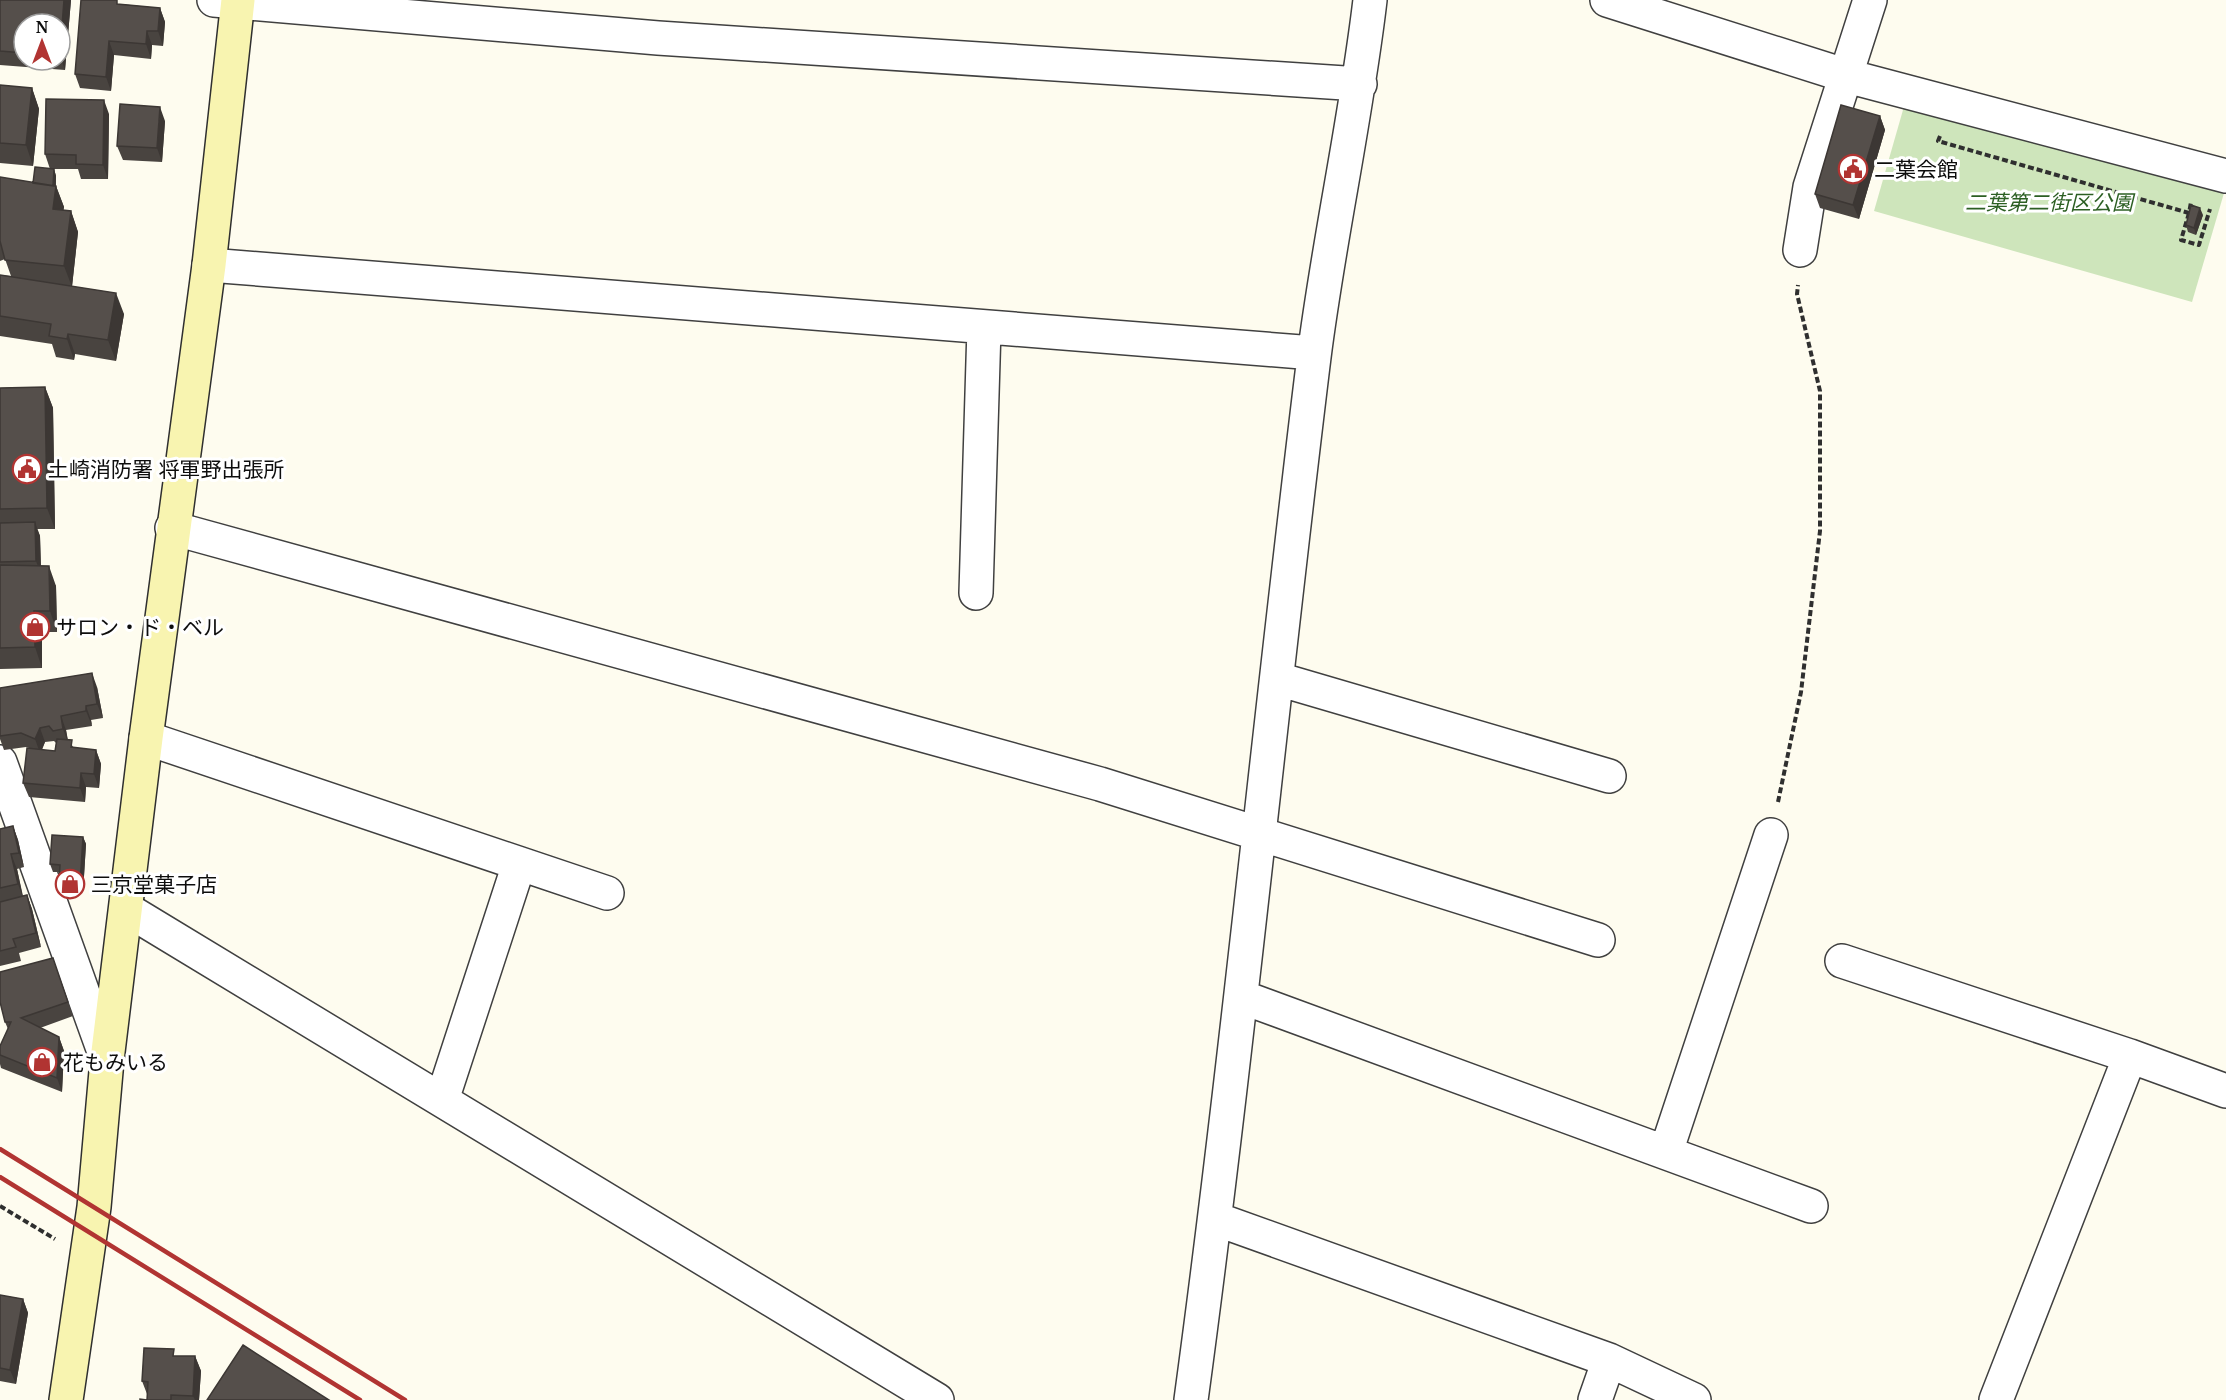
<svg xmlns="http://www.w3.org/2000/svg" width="2226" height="1400" viewBox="0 0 2226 1400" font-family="'Noto Serif','Noto Sans JP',serif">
	<rect width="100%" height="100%" fill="#fefcef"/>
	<path fill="#cee5bb" d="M 1905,103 L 2224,193 L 2192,302 L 1874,211 Z"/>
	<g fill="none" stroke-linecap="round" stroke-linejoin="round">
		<g stroke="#404040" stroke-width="36">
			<path id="street" d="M 214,0 L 658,38 L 1360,84
				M 1607,0 L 1847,76 L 2226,176
				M 1800,250 L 1810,187 L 1870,0
				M 209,265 L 1314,353
				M 172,528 L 1100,784 L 1598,940
				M 976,593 L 984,328
				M 1278,679 L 1609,776
				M 146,738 L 607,893
				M 0,762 L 107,1060
				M 126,909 L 937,1400
				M 1842,961 L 2130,1056
				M 1242,997 L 1811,1206
				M 442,1100 L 519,864
				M 1666,1152 L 1771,835
				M 1216,1219 L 1609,1360 L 1694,1400
				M 1191,1400 C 1238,1053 1271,705 1314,357 C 1329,238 1356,120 1370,0
				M 1595,1400 L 1609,1360
				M 1996,1400 L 2130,1056 L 2226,1091"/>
		</g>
		<g stroke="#2f2f2f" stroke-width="36">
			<path id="secondary" d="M 66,1400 L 94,1207 L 107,1060 L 146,738 L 209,265 L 238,0"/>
		</g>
		<path stroke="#2f2f2f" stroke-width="4" stroke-dasharray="6 3" stroke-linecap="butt" d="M 1940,136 L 1938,141 L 2189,213 L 2191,202
			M 2189,213 L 2181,240 L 2199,245 L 2210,209
			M 1778,802 L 1801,692 L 1820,531 L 1820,391 L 1797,294 L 1798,285
			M 0,1206 L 55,1239"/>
		<use href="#street" stroke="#fff" stroke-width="33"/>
		<use href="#secondary" stroke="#f8f4b0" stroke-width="33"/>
		<path stroke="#b13432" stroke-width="4.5" d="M 0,1149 L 405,1400
			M 0,1177 L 360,1400"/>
	</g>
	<path fill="#494440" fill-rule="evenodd" d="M 0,0 L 71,0 L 65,70 L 0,65 L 0,51 L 1,51 L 0,51 ZM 24,24 L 60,24 L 60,60 L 24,60 Z
		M 121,4 L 160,8 L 165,22 L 163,46 L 152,45 L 151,59 L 114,55 L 111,91 L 80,88 L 75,74 Z
		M 0,85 L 32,88 L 39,109 L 33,166 L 0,163 Z
		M 109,114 L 108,179 L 81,179 L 78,169 L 52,169 L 54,169 L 56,176 L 56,186 L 64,207 L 63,210 L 71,211 L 78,232 L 72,286 L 124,314 L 116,361 L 75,354 L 74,360 L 56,357 L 52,344 L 0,336 L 0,275 L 11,276 L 5,259 L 0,261 L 0,177 L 33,183 L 50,169 L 45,154 Z
		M 1880,116 L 1885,130 L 1859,219 L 1820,208 L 1815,194 Z
		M 165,121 L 162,162 L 123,160 L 117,146 Z
		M 2203,215 L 2196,235 L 2188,232 L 2186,225 Z
		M 45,387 L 53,408 L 55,529 L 37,529 L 40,536 L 41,566 L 56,586 L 57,632 L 42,632 L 42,668 L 0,669 L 0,388 Z
		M 97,687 L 103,718 L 91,720 L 92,726 L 66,730 L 68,740 L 74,748 L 96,750 L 101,764 L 99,788 L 86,787 L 85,802 L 29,797 L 23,783 L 29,748 L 26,747 L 4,750 L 0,739 L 0,688 ZM 54,741 L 56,743 L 55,751 L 42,750 L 45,742 Z
		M 13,826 L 18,840 L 24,867 L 17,869 L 23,896 L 27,895 L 32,909 L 41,947 L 19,953 L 21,961 L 0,966 L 0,829 Z
		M 83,837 L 86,844 L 83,892 L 62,890 L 59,882 L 59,872 L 53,872 L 50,864 Z
		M 53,958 L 73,1016 L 40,1028 L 59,1037 L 64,1051 L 62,1092 L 1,1068 L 0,1064 L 0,1046 L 8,1029 L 5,1022 Z
		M 0,1295 L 23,1299 L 28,1313 L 16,1384 L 0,1381 Z
		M 176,1356 L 195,1356 L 201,1371 L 199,1400 L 140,1400 L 147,1400 L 147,1394 L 142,1381 Z"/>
	<path fill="#3c3734" d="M 64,0 L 71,0 L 65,70 L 60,56 Z
		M 160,8 L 165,22 L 163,46 L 158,31 Z
		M 147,31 L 152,45 L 151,59 L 146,44 Z
		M 109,41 L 114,55 L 111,91 L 106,77 Z
		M 32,88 L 39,109 L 33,166 L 26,145 Z
		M 104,100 L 109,114 L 108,179 L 103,165 Z
		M 160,107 L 165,121 L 162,162 L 157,148 Z
		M 1880,116 L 1885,130 L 1859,219 L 1853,205 Z
		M 54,169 L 56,176 L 55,193 L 56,186 L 64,207 L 61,229 L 53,209 Z
		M 2200,208 L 2203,215 L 2196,235 L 2194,228 Z
		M 71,211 L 78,232 L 72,287 L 64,266 Z
		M 116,293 L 124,314 L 116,361 L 108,340 Z
		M 68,334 L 75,354 L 74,360 L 67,339 Z
		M 45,387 L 53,408 L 55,529 L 47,508 Z
		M 35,522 L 40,536 L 41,575 L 36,561 Z
		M 49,566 L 56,586 L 57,632 L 50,611 Z
		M 34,611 L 42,632 L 42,668 L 35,647 Z
		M 92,673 L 97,687 L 103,718 L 97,704 Z
		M 86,706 L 91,720 L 92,726 L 86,711 Z
		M 61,716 L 66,730 L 68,743 L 63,729 Z
		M 40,728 L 45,742 L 40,753 L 35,739 Z
		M 96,750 L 101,764 L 99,788 L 94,774 Z
		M 81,773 L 86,787 L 85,802 L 80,788 Z
		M 13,826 L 18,840 L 24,867 L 19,853 Z
		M 83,837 L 86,844 L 83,892 L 80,884 Z
		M 11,854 L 17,869 L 23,898 L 18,884 Z
		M 27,895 L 32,909 L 41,947 L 36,933 Z
		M 59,1037 L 64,1051 L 62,1092 L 57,1078 Z
		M 23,1299 L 28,1313 L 16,1384 L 10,1370 Z
		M 195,1356 L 201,1371 L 199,1400 L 195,1400 L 193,1396 Z"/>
	<path fill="#554f4b" stroke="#3c3734" stroke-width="1.5" d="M 0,0 L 64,0 L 60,52 L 60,24 L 24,24 L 24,53 L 0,51 Z
		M 81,0 L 117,0 L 117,4 L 160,8 L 158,31 L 147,31 L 146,44 L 109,41 L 106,77 L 75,74 Z
		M 0,85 L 32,88 L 26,145 L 0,143 Z
		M 46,99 L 104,100 L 103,165 L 76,164 L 76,155 L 45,154 Z
		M 120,104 L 160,107 L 157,148 L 117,146 Z
		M 1841,105 L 1880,116 L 1853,205 L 1815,194 Z
		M 35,167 L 54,169 L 53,186 L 33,183 Z
		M 0,177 L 56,186 L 53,209 L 71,211 L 64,266 L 5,260 L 0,241 Z
		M 2191,205 L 2200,208 L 2194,228 L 2186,225 Z
		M 0,275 L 116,293 L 108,340 L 68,334 L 67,339 L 49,336 L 51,324 L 0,316 Z
		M 45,387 L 47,508 L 0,509 L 0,388 Z
		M 35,522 L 36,561 L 0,562 L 0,523 Z
		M 0,565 L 49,566 L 50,611 L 34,611 L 35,647 L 0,648 Z
		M 92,673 L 97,704 L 86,706 L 86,711 L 61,716 L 63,729 L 53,731 L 49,726 L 40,728 L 35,739 L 21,733 L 0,736 L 0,688 Z
		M 57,739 L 72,740 L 71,747 L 96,750 L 94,774 L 81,773 L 80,788 L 23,783 L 27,748 L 55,751 Z
		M 13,826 L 19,853 L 11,854 L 18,884 L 0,888 L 0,829 Z
		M 52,835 L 83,837 L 80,884 L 59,882 L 60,865 L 50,864 Z
		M 27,895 L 36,933 L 13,939 L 16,947 L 0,951 L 0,902 Z
		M 53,958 L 68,1002 L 21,1018 L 59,1037 L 57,1078 L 0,1055 L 0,1046 L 11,1022 L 5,1022 L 0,1002 L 0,972 Z
		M 0,1295 L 23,1299 L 10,1370 L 0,1368 Z
		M 243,1345 L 329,1400 L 207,1400 Z
		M 144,1348 L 174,1349 L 173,1356 L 195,1356 L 193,1396 L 171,1395 L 171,1400 L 140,1400 L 140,1399 L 147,1400 L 148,1382 L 142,1381 Z"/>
	<defs>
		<g id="civic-ring" transform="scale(1.5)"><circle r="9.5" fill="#fff" stroke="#b13432" stroke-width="1.5"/><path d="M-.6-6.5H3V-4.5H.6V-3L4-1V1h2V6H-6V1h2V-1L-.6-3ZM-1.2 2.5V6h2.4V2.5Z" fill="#b13432"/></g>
		<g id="shop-ring" transform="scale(1.5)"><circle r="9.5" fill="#fff" stroke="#b13432" stroke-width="1.5"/><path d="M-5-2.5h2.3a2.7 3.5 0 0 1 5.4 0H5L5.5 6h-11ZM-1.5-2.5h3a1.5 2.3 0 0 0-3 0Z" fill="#b13432"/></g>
	</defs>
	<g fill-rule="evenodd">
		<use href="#civic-ring" x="1853" y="169"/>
		<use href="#civic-ring" x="27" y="469"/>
		<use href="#shop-ring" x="35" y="627"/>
		<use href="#shop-ring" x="70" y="884"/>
		<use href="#shop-ring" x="42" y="1062"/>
	</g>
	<g text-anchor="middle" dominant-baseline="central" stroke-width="6" stroke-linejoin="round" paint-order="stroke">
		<g font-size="21" fill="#0d0d0d" stroke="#fff" text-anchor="start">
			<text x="1874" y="169">二葉会館</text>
			<text x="48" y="469">土崎消防署 将軍野出張所</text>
			<text x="56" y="627">サロン・ド・ベル</text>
			<text x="91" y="884">三京堂菓子店</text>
			<text x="63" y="1062">花もみいる</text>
		</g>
		<g font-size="21" font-style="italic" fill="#2c5f23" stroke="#fff">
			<text x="2049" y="202">二葉第二街区公園</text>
		</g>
	</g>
	<g transform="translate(42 42)"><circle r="28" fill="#ffffff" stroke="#9e9e9e" stroke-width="1.5"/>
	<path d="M0-4.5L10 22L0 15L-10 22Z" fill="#b13432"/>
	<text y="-9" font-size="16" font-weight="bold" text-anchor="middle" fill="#0d0d0d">N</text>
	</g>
</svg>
